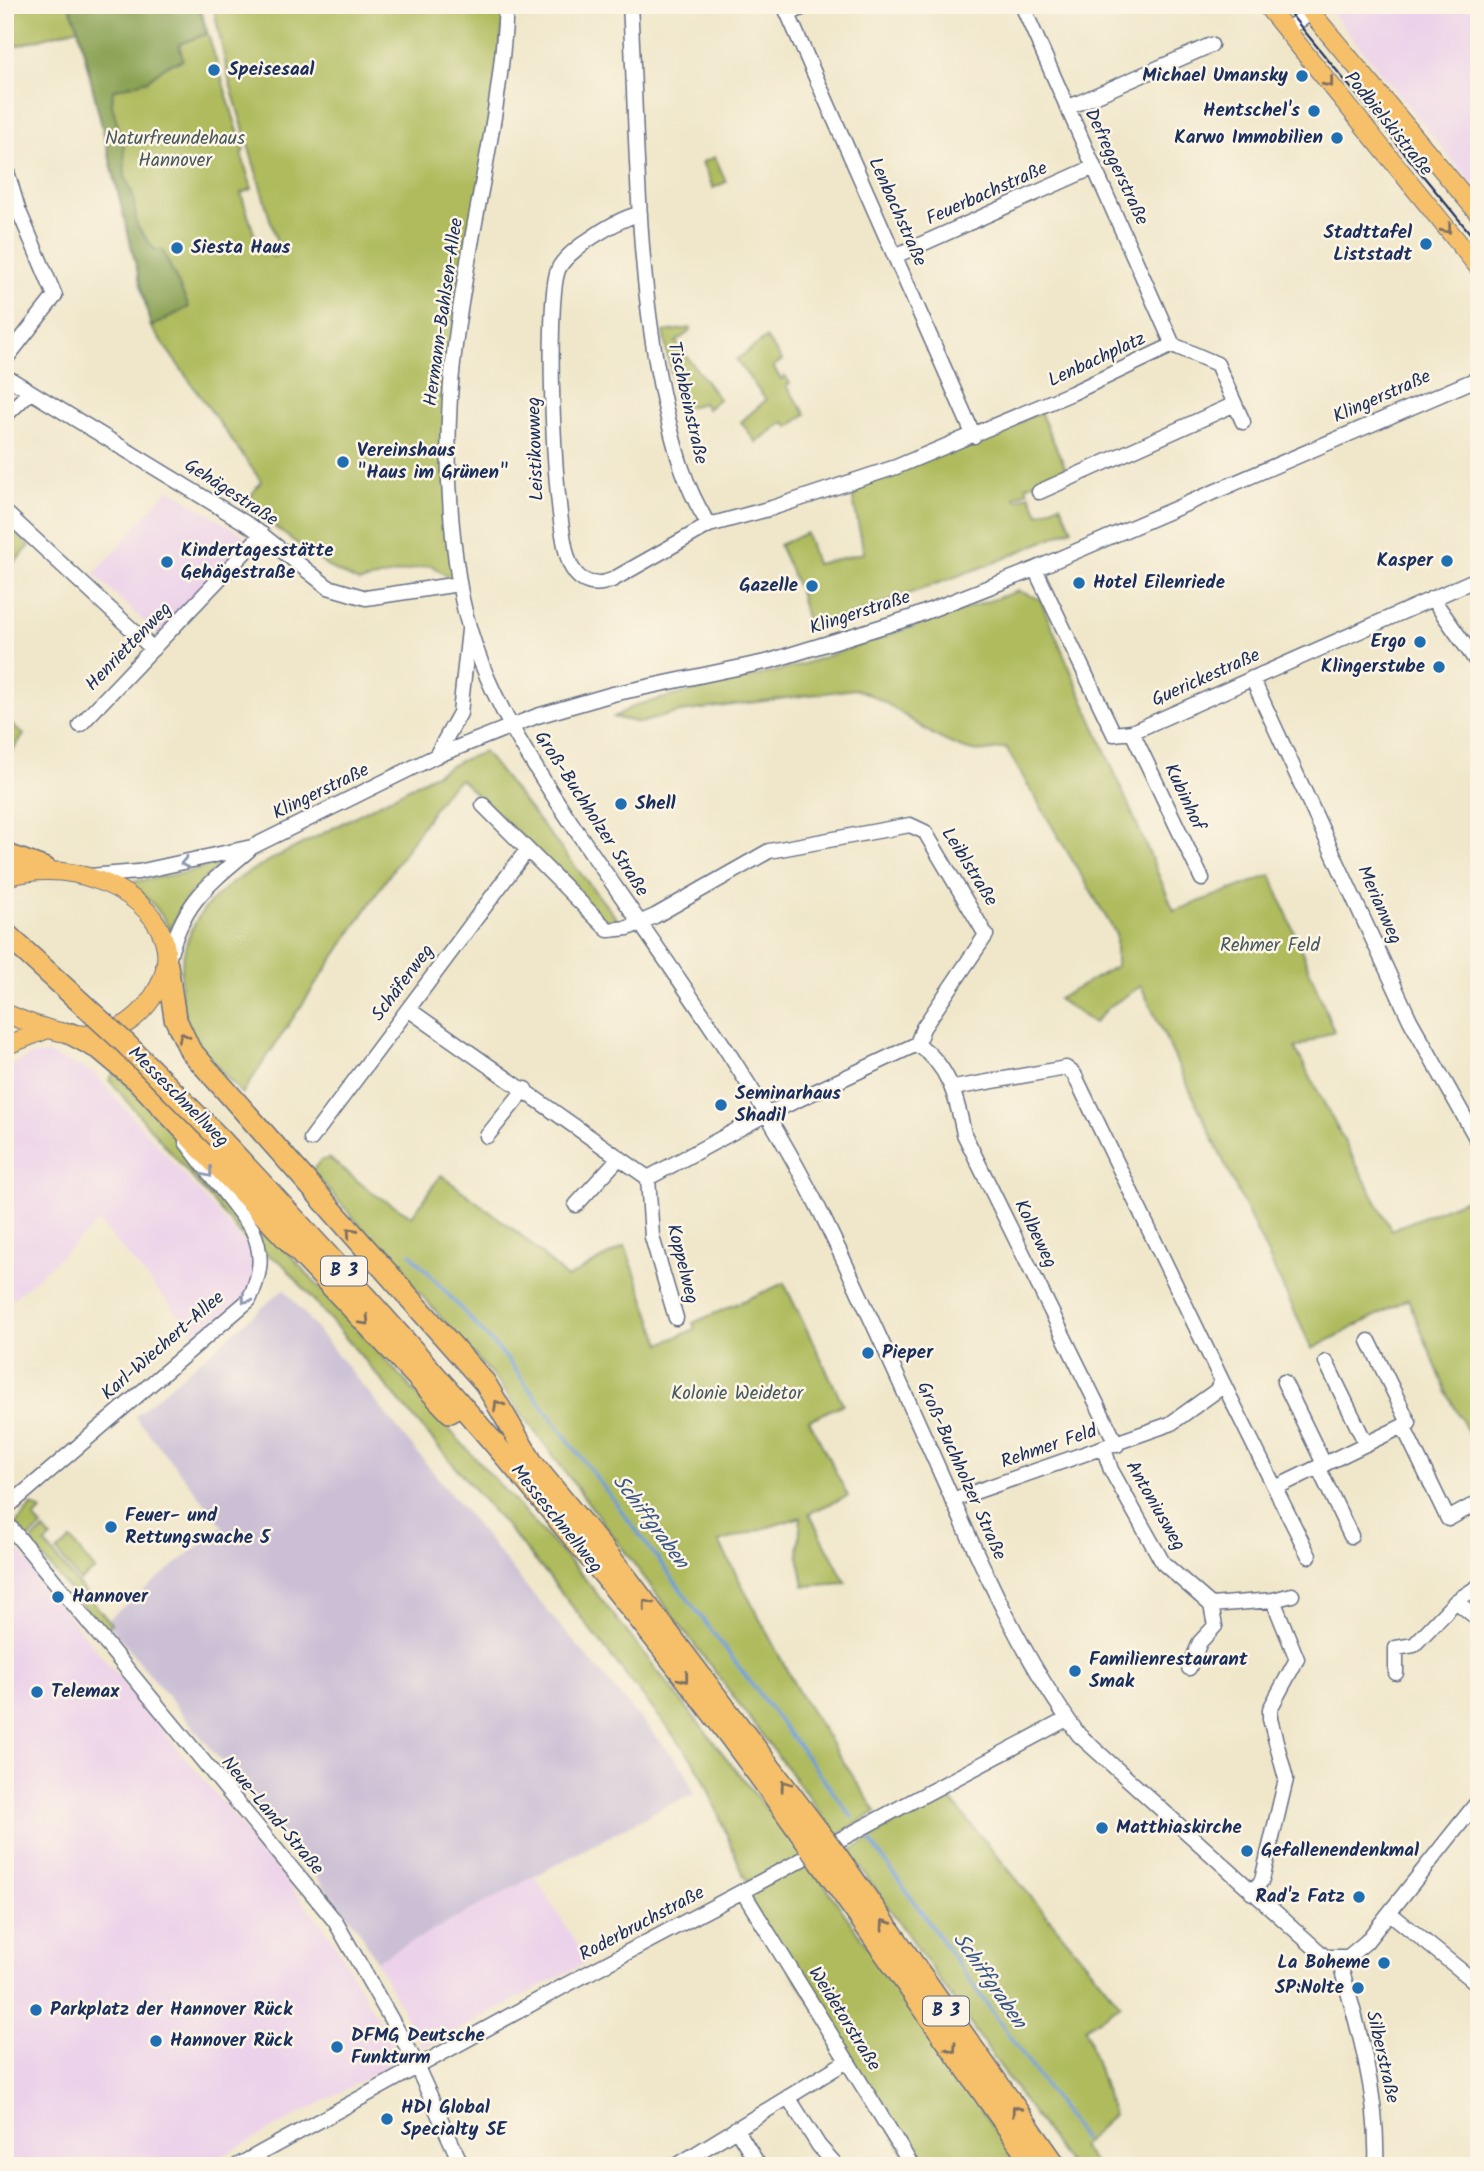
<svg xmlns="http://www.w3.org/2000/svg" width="1484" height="2171" viewBox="0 0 1484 2171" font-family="Kalam,sans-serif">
	<rect width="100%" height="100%" fill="#fcf5e5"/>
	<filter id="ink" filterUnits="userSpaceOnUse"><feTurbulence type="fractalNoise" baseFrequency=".0143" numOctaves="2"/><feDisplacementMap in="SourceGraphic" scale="14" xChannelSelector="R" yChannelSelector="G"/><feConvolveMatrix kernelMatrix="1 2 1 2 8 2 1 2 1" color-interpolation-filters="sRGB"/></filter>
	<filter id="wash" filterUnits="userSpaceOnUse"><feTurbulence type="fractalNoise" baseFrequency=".00686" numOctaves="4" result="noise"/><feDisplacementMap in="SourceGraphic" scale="28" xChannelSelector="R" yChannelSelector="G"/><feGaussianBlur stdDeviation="1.57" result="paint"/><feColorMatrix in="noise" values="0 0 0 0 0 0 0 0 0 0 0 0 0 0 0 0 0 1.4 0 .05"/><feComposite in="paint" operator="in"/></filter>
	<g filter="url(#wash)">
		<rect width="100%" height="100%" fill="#f0e7ca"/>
		<path fill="#ecd1ea" d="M 1337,5 L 1479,5 L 1479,193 L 1332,13 Z
			M 169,489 L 250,539 L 158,635 L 94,574 Z
			M 48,1054 L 94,1073 L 244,1243 L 261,1254 L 249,1300 L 211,1332 L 195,1334 L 99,1222 L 5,1306 L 5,1069 L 29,1056 Z
			M 5,1534 L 63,1604 L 63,1609 L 329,1933 L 396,2052 L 394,2063 L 204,2166 L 5,2166 Z
			M 535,1876 L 587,1962 L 423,2048 L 376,1961 Z"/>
		<path fill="#cbbfd5" d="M 284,1289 L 529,1590 L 685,1770 L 694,1794 L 664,1807 L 376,1961 L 358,1928 L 106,1621 L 223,1526 L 135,1416 Z"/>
		<path fill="#afbb5d" stroke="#65755e" stroke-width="2" d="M 5,5 L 199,5 L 244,151 L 241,153 L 252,189 L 241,193 L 258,246 L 268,243 L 273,257 L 280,253 L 229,80 L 213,5 L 506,5 L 449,415 L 457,583 L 431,565 L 359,582 L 330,568 L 245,505 L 261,481 L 151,327 L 78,28 L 5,49 Z
			M 715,157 L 726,182 L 713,188 L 702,162 Z
			M 690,328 L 691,330 L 676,342 L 719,399 L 707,409 L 703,403 L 678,410 L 663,332 Z
			M 766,338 L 782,360 L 773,367 L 781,379 L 785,376 L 790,383 L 786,386 L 806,414 L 789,427 L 784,422 L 756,442 L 741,422 L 766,400 L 736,360 Z
			M 1040,412 L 1066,469 L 1026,486 L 1028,491 L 1015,497 L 1017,500 L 1030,495 L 1039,514 L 1060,504 L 1072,529 L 996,562 L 809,630 L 798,587 L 779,545 L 806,533 L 816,564 L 864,553 L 851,489 L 989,433 L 991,437 Z
			M 5,525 L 9,525 L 30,546 L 5,572 Z
			M 1018,591 L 1040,599 L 1174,911 L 1271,875 L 1334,1031 L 1295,1048 L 1391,1230 L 1479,1194 L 1479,1452 L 1447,1393 L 1408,1299 L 1312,1349 L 1141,986 L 1109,1007 L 1094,1023 L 1058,999 L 1116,966 L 1116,934 L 1006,748 C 995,749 982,753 973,751 C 925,740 898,702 855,689 L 680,712 L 640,723 L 614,717 L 636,705 L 798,666 Z
			M 5,718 L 24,735 L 5,760 Z
			M 484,752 L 617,919 L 603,921 L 536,850 L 460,779 L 445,792 L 242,1094 C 223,1073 202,1053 190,1027 C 173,990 180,937 207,906 C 233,875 278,857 314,838 C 362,813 411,787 460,761 Z
			M 230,858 C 202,878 184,898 170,930 C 159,909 147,895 127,883 L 189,872 Z
			M 114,1072 L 218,1176 L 581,1574 L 788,1836 L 790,1835 L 1020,2166 L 912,2166 L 743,1892 L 752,1887 L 744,1876 L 703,1777 L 692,1759 L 549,1577 L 282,1263 L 254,1247 L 242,1236 L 109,1080 Z
			M 329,1158 L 374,1194 L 412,1216 L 441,1175 L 522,1236 L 567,1278 L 625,1246 L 661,1344 L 695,1329 L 693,1323 L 784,1283 L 843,1404 L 809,1420 L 848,1496 L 809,1513 L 846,1583 L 804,1586 L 798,1555 L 801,1517 L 719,1542 L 799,1693 L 876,1812 L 834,1837 L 820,1818 L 822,1815 L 497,1381 L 312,1171 L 320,1161 Z
			M 32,1505 L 41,1511 L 34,1518 L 42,1527 L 28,1539 L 16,1524 Z
			M 44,1530 L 51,1538 L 45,1544 L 111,1624 L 103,1631 L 30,1542 Z
			M 71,1540 L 95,1570 L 80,1581 L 57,1552 Z
			M 944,1792 L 1121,2005 L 1085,2028 L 1113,2115 L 1081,2146 L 1096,2166 L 1070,2166 L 860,1867 L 857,1869 L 846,1854 Z"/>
		<path fill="#8ba354" stroke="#536959" stroke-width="2" d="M 69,5 L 199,5 L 207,34 L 179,44 L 183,60 L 166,66 L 148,80 L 113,90 L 112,105 L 124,147 L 125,176 L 133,196 L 137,226 L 154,249 L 163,251 L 189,307 L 151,327 L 78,27 Z"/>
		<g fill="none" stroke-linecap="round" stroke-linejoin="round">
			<path stroke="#6d9dd7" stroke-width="3.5" d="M 411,1254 L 507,1359 L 852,1817
				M 870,1840 L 1083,2139"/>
		</g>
	</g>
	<g filter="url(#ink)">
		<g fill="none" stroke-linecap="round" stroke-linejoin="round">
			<g stroke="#666f84" stroke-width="17">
				<path id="minor" d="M 506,5 C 501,123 467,237 454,354 C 445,429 447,506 459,582 C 473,674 525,754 576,830 C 661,956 754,1077 822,1215 C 865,1303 905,1393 945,1483 C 983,1569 1023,1659 1079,1735 L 1325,1957 L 1348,1957 L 1366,1942 L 1479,1800
					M 630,5 C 638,139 635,275 665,406 C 675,449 685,488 709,525
					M 784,5 L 974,436
					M 1022,5 L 1173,345
					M 1478,5 L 1479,6
					M 789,14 L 808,5
					M 1286,30 L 1322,5
					M 1067,108 L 1211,45
					M 5,165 L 18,209 L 55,296 L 5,360
					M 640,214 C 620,217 565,251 558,270 C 545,304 553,537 572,568 C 581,584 595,587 612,580 L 709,525 L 772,508 L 896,467 L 1072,393 L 1173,345 L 1217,364 L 1243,422
					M 895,256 L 1094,167
					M 5,376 L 252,527 L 328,587 L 366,598 L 459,584
					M 5,416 L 30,392
					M 1039,492 L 1235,404
					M 5,512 L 153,649
					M 1035,569 L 1114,734 L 1132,732 L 1479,578
					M 1432,598 L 1479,665
					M 1252,678 L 1410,1020 L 1479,1143
					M 80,725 L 262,534
					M 1132,732 L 1202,879
					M 436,756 L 460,713 L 469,630
					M 90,876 L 138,872 L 252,847 L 436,756 L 537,716 L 613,694 L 770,661 L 910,618 L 1035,569 L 1479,378
					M 168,961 C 183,903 205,887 249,850
					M 408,1009 L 648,1178 L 759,1118 L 917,1044 L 923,1028 L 986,935 L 925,832 L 910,825 L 769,851 L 655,916 L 628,928 L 608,930 L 483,805
					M 917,1044 C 949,1065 957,1099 964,1134 L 1117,1445
					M 487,1136 L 525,1089
					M 311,1139 L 527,850
					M 648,1178 L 652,1237 L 676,1318
					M 576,1205 L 618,1159
					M 1369,1341 L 1409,1423 L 1403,1426
					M 1326,1362 L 1366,1444
					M 1222,1381 L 1275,1488 L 1403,1426 L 1448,1519 L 1479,1502
					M 1284,1382 L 1324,1464
					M 1104,1449 L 1111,1470 L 1163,1563 L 1211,1605 L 1273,1600 L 1292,1595
					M 1318,1467 L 1351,1536
					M 1275,1488 L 1309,1556
					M 952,1500 L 1170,1424 L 1216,1391 L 1222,1381 L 1074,1074 L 1066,1068 L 954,1088
					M 5,1509 L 249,1300 C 261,1274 264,1254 252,1229 L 186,1142
					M 5,1521 L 335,1921 L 411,2054 L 462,2166
					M 1456,1601 L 1479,1620
					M 1189,1668 L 1200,1642 L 1215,1626 L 1211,1605
					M 1396,1673 L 1396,1648 L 1414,1645 L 1456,1601 L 1479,1586
					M 743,1892 L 912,2166
					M 1252,1893 L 1262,1880 L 1286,1779 L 1270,1719 L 1270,1709 L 1297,1659 L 1273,1600
					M 1391,1914 L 1479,1985
					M 1338,1958 C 1358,2024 1379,2096 1376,2166
					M 788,2097 L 819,2146 L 837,2166
					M 736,2128 L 759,2166
					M 237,2166 L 564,1986 L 1067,1719
					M 676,2166 L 847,2061"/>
			</g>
			<g stroke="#666f84" stroke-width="20">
				<path id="major" d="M 1266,5 L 1479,268
					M 1305,5 L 1479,214
					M 5,877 C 37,868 69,869 100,881 C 149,900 187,943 154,995 C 146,1008 133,1021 119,1028 C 83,1044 39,1028 5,1013
					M 5,1046 L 48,1029"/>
			</g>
			<g stroke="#666f84" stroke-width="24">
				<path id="highway" d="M 5,854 L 46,869
					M 167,965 L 175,1018 L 190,1050 L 485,1383 L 533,1464 L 625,1576 L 825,1840
					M 71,1034 L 101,1050 L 138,1081 L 450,1412
					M 221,1140 C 431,1364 634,1596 811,1848
					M 837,1856 L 1056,2166
					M 822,1864 L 1035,2166"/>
			</g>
			<use href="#minor" stroke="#fff" stroke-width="14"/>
			<use href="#major" stroke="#f6c06b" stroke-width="18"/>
			<use href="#highway" stroke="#f6c06b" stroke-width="21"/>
			<path stroke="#1b2f5e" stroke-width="2" d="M 1283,5 L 1479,244"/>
			<g stroke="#666f84" stroke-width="24" stroke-linecap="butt">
				<path id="highway-bridge" d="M 5,933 L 125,1043 L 221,1140
					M 825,1840 L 837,1856
					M 811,1848 L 822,1864"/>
			</g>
			<use href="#highway-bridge" stroke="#f6c06b" stroke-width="21"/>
		</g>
		<defs><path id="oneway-chevron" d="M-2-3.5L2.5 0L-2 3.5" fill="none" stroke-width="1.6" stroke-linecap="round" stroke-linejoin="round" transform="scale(1.75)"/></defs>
		<g stroke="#7e7064">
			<use href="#oneway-chevron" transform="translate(1329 83) rotate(51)"/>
			<use href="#oneway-chevron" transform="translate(1447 229) rotate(51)"/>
			<use href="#oneway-chevron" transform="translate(183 1037) rotate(-116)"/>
			<use href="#oneway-chevron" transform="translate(351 1232) rotate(-132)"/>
			<use href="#oneway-chevron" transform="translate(365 1321) rotate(47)"/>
			<use href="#oneway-chevron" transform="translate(498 1405) rotate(-121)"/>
			<use href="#oneway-chevron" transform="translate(647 1604) rotate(-127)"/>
			<use href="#oneway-chevron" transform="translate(684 1678) rotate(52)"/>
			<use href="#oneway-chevron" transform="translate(785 1785) rotate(-126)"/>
			<use href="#oneway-chevron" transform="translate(885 1924) rotate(-125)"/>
			<use href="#oneway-chevron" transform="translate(952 2048) rotate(55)"/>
			<use href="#oneway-chevron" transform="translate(1016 2110) rotate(-125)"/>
		</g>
		<g stroke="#8d97ae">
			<use href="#oneway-chevron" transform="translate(185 863) rotate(168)"/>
			<use href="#oneway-chevron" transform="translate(208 1173) rotate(52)"/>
			<use href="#oneway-chevron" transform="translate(246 1299) rotate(129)"/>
		</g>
	</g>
	<g fill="#1f6fb2" stroke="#fcf5e5" stroke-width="2.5">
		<circle cx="214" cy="70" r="7"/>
		<circle cx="1302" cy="76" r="7"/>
		<circle cx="1314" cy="111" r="7"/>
		<circle cx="1337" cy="138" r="7"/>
		<circle cx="1426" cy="244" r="7"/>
		<circle cx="177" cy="248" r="7"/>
		<circle cx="343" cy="462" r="7"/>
		<circle cx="1447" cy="561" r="7"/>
		<circle cx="167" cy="562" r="7"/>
		<circle cx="1079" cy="583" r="7"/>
		<circle cx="812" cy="586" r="7"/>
		<circle cx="1420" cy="642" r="7"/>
		<circle cx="1439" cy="667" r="7"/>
		<circle cx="621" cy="804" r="7"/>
		<circle cx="721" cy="1105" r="7"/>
		<circle cx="868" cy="1353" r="7"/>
		<circle cx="111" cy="1527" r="7"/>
		<circle cx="58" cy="1597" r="7"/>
		<circle cx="1075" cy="1671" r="7"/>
		<circle cx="37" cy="1692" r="7"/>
		<circle cx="1102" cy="1828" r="7"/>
		<circle cx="1247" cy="1851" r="7"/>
		<circle cx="1359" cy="1897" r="7"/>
		<circle cx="1384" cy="1963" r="7"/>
		<circle cx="1358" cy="1988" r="7"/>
		<circle cx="36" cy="2010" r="7"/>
		<circle cx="156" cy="2041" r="7"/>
		<circle cx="337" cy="2047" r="7"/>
		<circle cx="387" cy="2119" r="7"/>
	</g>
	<g text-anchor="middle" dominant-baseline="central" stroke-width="5" stroke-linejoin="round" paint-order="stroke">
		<g fill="#fcf5e5" stroke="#5e6a86" stroke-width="2">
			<rect x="321" y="1256.5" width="46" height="29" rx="5"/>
			<rect x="923" y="1996.5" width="46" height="29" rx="5"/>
		</g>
		<g font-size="18" font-weight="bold" fill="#1b2f5e">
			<text x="344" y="1271">B 3</text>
			<text x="946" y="2011">B 3</text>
		</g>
		<g font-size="19" font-weight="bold" fill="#1b2f5e" stroke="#fcf5e5" text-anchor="start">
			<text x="228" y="70">Speisesaal</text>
			<text x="1288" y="76" text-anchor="end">Michael Umansky</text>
			<text x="1300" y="111" text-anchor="end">Hentschel's</text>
			<text x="1323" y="138" text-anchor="end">Karwo Immobilien</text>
			<text x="1412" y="233" text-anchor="end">Stadttafel<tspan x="1412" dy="22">Liststadt</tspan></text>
			<text x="191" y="248">Siesta Haus</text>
			<text x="357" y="451">Vereinshaus<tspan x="357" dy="22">"Haus im Grünen"</tspan></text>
			<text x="181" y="551">Kindertagesstätte<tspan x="181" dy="22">Gehägestraße</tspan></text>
			<text x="1433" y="561" text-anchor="end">Kasper</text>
			<text x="1093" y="583">Hotel Eilenriede</text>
			<text x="798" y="586" text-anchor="end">Gazelle</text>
			<text x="1406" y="642" text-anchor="end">Ergo</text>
			<text x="1425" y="667" text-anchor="end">Klingerstube</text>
			<text x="635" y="804">Shell</text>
			<text x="735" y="1094">Seminarhaus<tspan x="735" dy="22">Shadil</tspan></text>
			<text x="882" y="1353">Pieper</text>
			<text x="125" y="1516">Feuer- und<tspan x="125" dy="22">Rettungswache 5</tspan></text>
			<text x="72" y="1597">Hannover</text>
			<text x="1089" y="1660">Familienrestaurant<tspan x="1089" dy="22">Smak</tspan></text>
			<text x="51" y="1692">Telemax</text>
			<text x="1116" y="1828">Matthiaskirche</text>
			<text x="1261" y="1851">Gefallenendenkmal</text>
			<text x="1345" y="1897" text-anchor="end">Rad'z Fatz</text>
			<text x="1370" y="1963" text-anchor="end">La Boheme</text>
			<text x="1344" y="1988" text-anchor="end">SP:Nolte</text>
			<text x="50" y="2010">Parkplatz der Hannover Rück</text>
			<text x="351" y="2036">DFMG Deutsche<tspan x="351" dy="22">Funkturm</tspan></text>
			<text x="170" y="2041">Hannover Rück</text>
			<text x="401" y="2108">HDI Global<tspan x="401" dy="22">Specialty SE</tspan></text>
		</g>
		<g font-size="19" fill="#1b2f5e" stroke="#fcf5e5">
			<text transform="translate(1388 124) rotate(51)">Podbielskistraße</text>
			<text transform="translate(1116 167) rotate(65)">Defreggerstraße</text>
			<text transform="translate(987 194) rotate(-24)">Feuerbachstraße</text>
			<text transform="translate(897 212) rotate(66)">Lenbachstraße</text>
			<text transform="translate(444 312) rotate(-82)">Hermann-Bahlsen-Allee</text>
			<text transform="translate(1097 360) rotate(-25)">Lenbachplatz</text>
			<text transform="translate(1382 397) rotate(-24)">Klingerstraße</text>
			<text transform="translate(687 403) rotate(77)">Tischbeinstraße</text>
			<text transform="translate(536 449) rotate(-92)">Leistikowweg</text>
			<text transform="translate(231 493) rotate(33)">Gehägestraße</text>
			<text transform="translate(860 613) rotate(-18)">Klingerstraße</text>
			<text transform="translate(129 647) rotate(-46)">Henriettenweg</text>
			<text transform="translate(1206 678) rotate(-24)">Guerickestraße</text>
			<text transform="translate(321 792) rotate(-26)">Klingerstraße</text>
			<text transform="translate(1184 797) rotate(65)">Kubinhof</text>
			<text transform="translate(591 814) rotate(57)">Groß-Buchholzer Straße</text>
			<text transform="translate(969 867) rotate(58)">Leiblstraße</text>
			<text transform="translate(1379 905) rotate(66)">Merianweg</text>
			<text transform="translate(403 983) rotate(-53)">Schäferweg</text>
			<text transform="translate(178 1097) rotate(45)">Messeschnellweg</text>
			<text transform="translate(1035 1234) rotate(64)">Kolbeweg</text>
			<text transform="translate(682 1264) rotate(76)">Koppelweg</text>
			<text transform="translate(163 1346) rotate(-41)">Karl-Wiechert-Allee</text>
			<text transform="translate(1049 1447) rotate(-19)">Rehmer Feld</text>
			<text transform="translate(961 1471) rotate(66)">Groß-Buchholzer Straße</text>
			<text transform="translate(1155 1506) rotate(60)">Antoniusweg</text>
			<text transform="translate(556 1519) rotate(51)">Messeschnellweg</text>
			<text transform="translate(272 1816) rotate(50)">Neue-Land-Straße</text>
			<text transform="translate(642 1924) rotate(-28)">Roderbruchstraße</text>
			<text transform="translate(844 2019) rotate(58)">Weidetorstraße</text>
			<text transform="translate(1382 2057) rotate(77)">Silberstraße</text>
		</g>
		<g font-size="19" fill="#47595e" stroke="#fcf5e5">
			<text x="175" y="139">Naturfreundehaus<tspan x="175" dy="22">Hannover</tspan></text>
			<text x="1270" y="946">Rehmer Feld</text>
			<text x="737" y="1394">Kolonie Weidetor</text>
		</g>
		<g font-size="21" font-style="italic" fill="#385688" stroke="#fcf5e5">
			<text transform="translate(650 1522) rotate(53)">Schiffgraben</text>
			<text transform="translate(989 1981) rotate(55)">Schiffgraben</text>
		</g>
	</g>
	<rect width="1484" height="2171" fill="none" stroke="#fcf5e5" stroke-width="28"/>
</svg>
